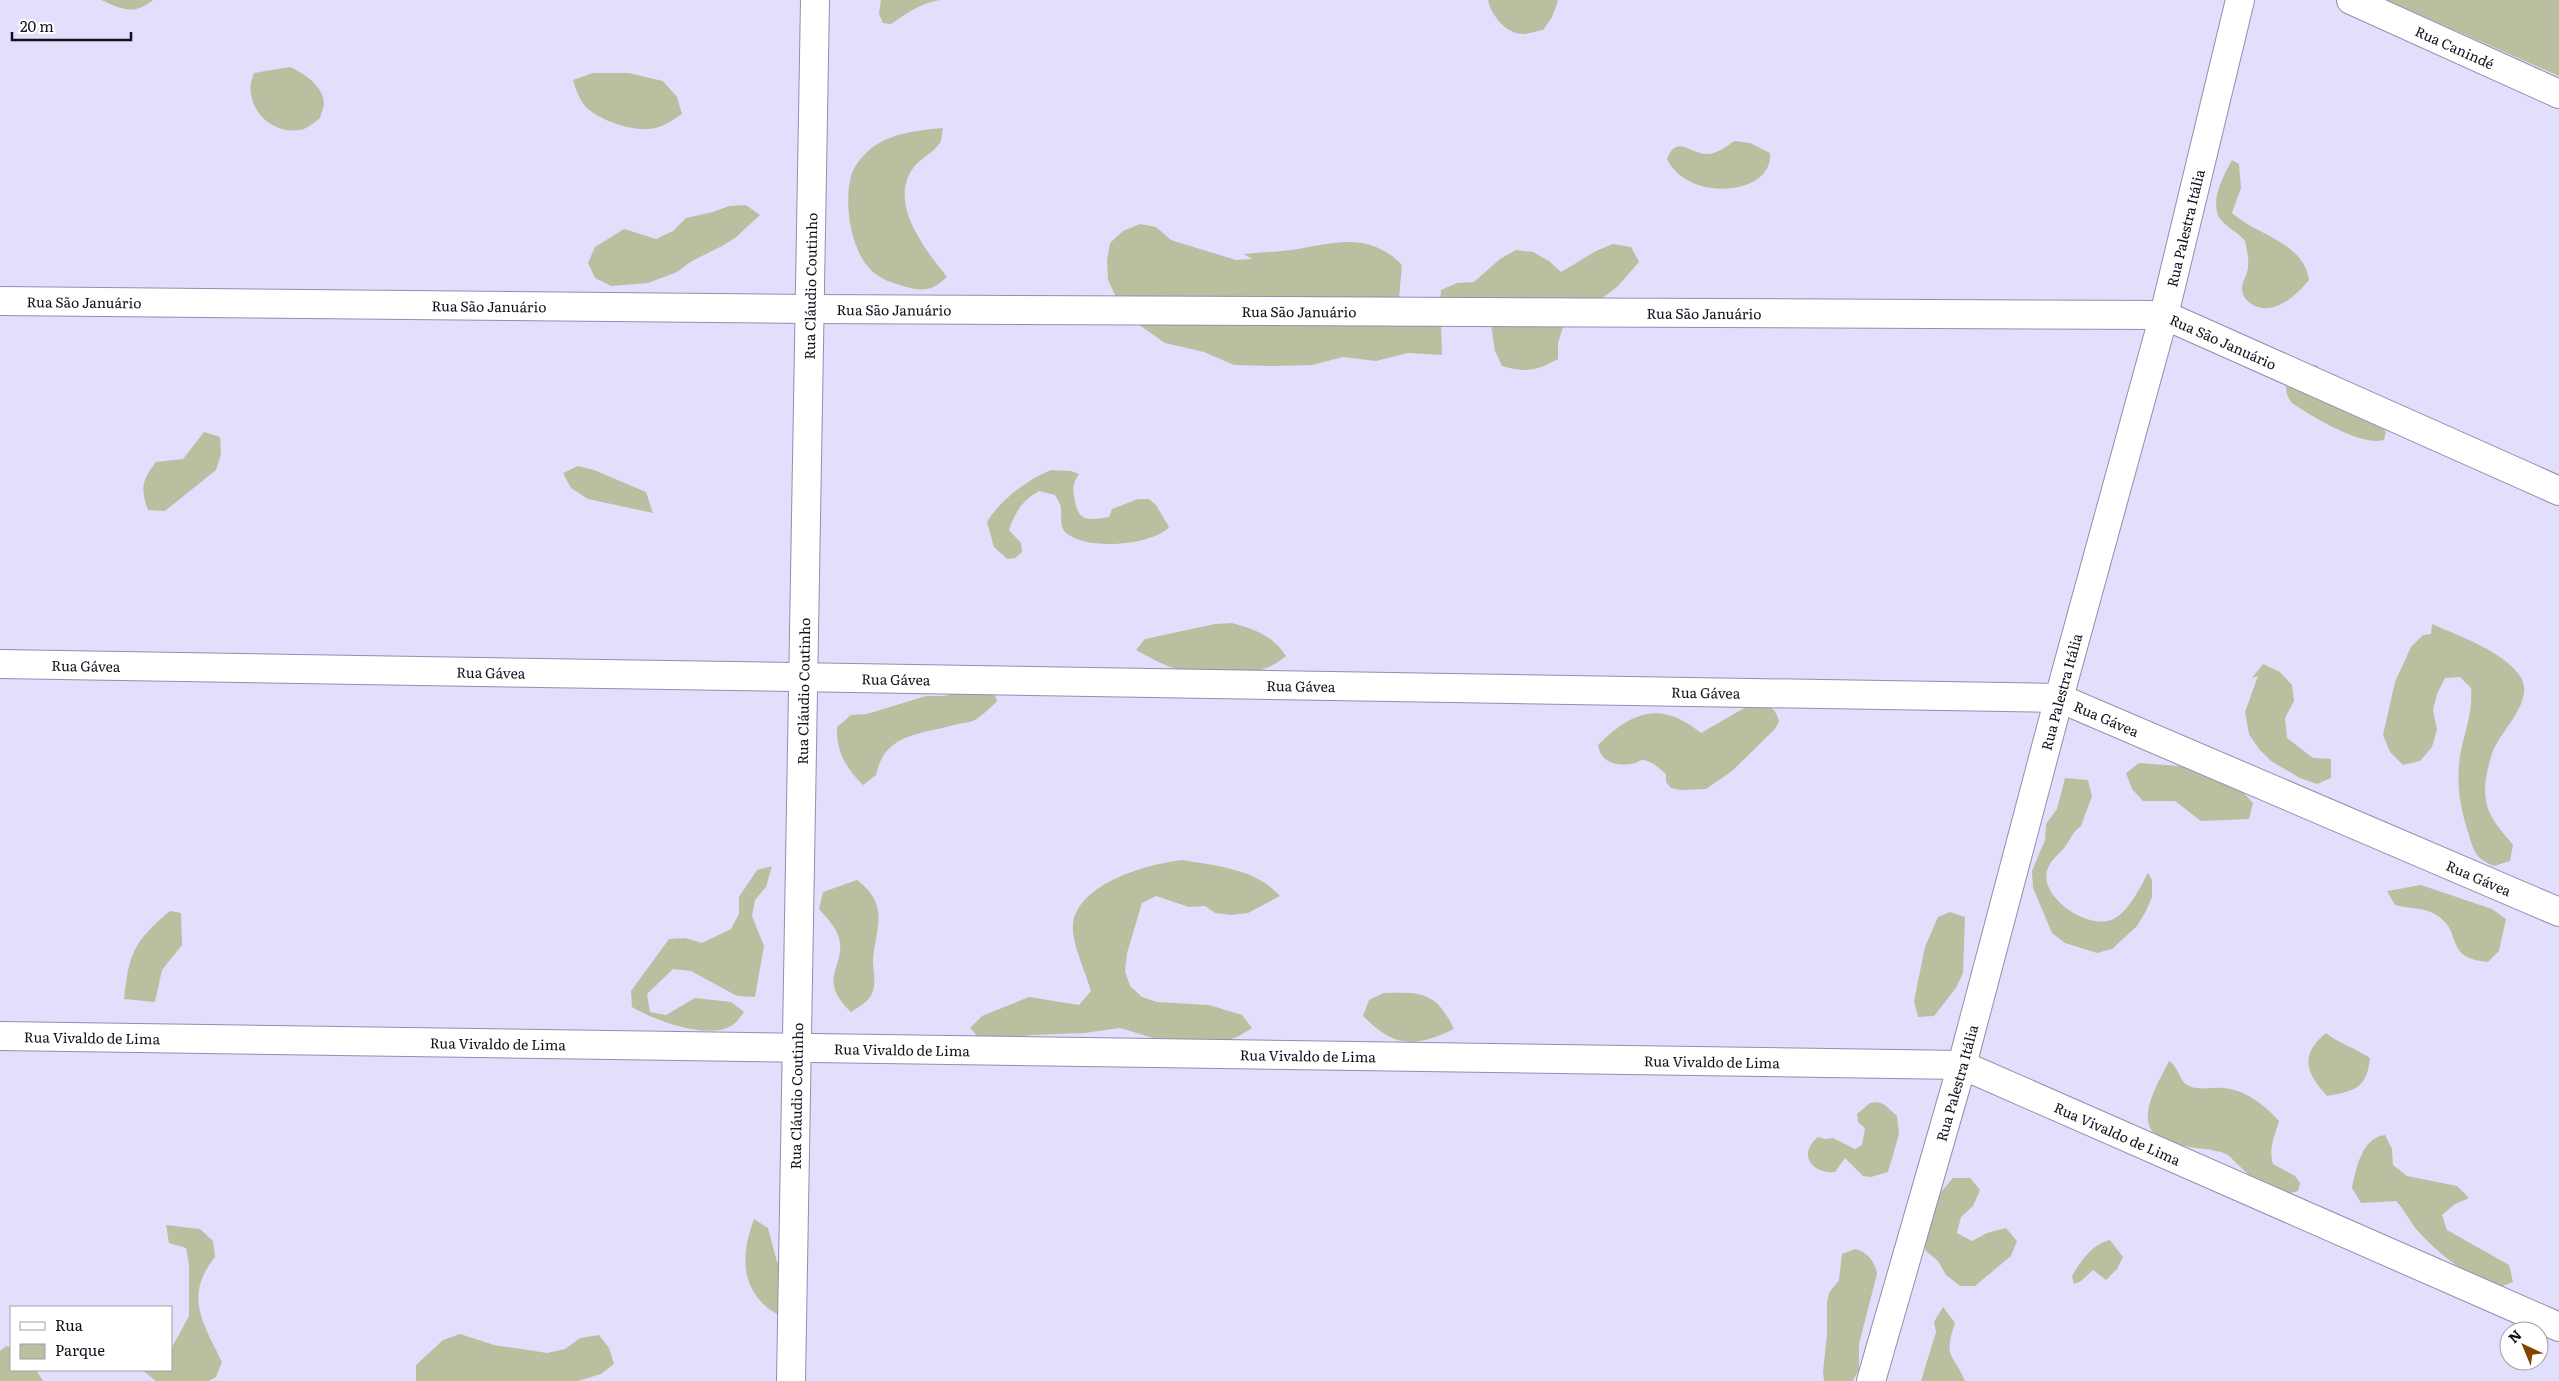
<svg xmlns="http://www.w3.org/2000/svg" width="2559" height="1381" viewBox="0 0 2559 1381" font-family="Literata,serif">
	<rect width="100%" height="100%" fill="#e2dffd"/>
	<path fill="#bcbea0" d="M 101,0 L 153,0 C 133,16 122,9 101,0 Z
		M 881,0 L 940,0 C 921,3 907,13 891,24 L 883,23 L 879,14 Z
		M 1488,0 L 1557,0 L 1558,1 L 1552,17 L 1543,30 C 1536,31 1529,34 1523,34 C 1506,34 1491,15 1488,0 Z
		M 2379,0 L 2559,0 L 2559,76 L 2400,6 L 2390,5 Z
		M 290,67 C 303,73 323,85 324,103 C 324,107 321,114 320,118 C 315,122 309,127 304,129 C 271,138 240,104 254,73 Z
		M 593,73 L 628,73 L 663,81 L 677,97 L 682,114 C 674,119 665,126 655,128 C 636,133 600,121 586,107 C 579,99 576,90 573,80 Z
		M 943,128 C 942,132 942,139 940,143 C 934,152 921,158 914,167 C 887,202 925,249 947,277 C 933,290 925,292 906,287 C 893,283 882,280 872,271 C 850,251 843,200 852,173 C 856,163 865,153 873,147 C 892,133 921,130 943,128 Z
		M 1734,141 L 1750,143 L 1770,153 C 1774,196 1688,203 1667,159 C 1677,133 1691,155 1708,154 C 1718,153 1726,147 1734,141 Z
		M 2232,160 L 2239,164 L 2241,188 L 2232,213 C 2256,235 2304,242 2309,280 C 2297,295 2271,319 2250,303 C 2246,300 2243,296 2242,290 C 2241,283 2247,276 2248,268 C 2249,259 2247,250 2245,241 C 2238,232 2225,227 2219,217 C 2210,199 2224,175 2232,160 Z
		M 746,205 L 760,215 L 735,238 L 722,246 L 692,261 L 677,272 L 648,283 L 611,286 L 595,278 L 588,263 L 595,247 L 624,229 L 656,239 L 673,231 L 686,218 L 713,212 L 729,206 Z
		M 1140,224 L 1156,227 L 1171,240 L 1187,245 L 1236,260 L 1252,259 L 1244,254 C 1262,252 1280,252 1298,249 C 1337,242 1370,232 1402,265 L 1399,298 L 1402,314 L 1441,325 L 1442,355 L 1408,353 L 1376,361 L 1343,357 L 1312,365 L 1274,366 L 1234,365 L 1204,352 L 1165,343 L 1138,324 L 1126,310 L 1116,297 L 1108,280 L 1107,260 L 1110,243 L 1123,231 Z
		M 1613,244 L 1631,247 L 1639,262 L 1617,287 L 1563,327 L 1558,343 L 1558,359 C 1536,371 1526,373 1502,366 L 1495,351 L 1490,318 L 1440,307 L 1441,290 L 1457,283 L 1474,282 L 1500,259 L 1516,250 L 1533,252 L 1549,261 L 1561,272 L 1596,251 Z
		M 2316,365 L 2374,418 L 2386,432 L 2384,440 C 2362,447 2311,416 2292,403 C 2276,383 2296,366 2316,365 Z
		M 204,432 L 220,437 L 221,455 L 216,470 L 165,511 L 148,510 C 140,488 142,480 156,462 L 183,459 Z
		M 578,466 L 594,470 L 646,492 L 653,513 L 588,499 L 571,488 L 563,473 Z
		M 1051,470 L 1071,471 L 1079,474 C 1073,483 1073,486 1074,496 C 1078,521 1084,521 1109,517 L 1112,509 L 1138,499 L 1149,499 L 1156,505 L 1169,527 C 1152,546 1084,551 1065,532 C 1059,525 1062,517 1061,509 C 1061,504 1057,499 1055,495 L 1039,491 C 1022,501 1015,512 1009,530 L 1021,543 L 1022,552 L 1015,558 L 1007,559 L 994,547 L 987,522 C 1001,499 1027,480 1051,470 Z
		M 1232,623 C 1256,630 1272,635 1286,656 C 1273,667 1258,673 1240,672 C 1235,672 1230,670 1225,670 C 1219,670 1214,673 1209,673 C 1183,676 1159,663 1136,650 L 1145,639 L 1215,624 Z
		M 2432,624 C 2459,636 2503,651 2520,676 C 2536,700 2501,730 2493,751 C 2488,766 2483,784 2486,800 C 2488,818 2503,832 2513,845 L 2510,861 L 2494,866 C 2475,858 2474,852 2468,832 C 2460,807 2456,783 2460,756 C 2464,733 2473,713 2471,688 L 2460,677 L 2445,678 L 2437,694 L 2433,710 L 2437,730 L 2432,747 L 2420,761 L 2403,765 L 2390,752 L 2383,735 L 2395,682 L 2411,647 L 2423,635 L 2431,634 Z
		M 2263,664 L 2280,672 L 2292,685 L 2294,701 L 2285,718 L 2287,738 L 2313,758 L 2331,759 L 2331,778 L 2317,784 L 2300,778 L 2271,761 L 2259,749 L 2249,734 L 2245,712 L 2258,676 L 2252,678 Z
		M 991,685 L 997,701 C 990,708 982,716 973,721 C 967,723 960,723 954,725 C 919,735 885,733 876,775 L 863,785 C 846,768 836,751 837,727 L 851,715 L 867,714 L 926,696 L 944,696 Z
		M 1753,703 C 1767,706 1776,706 1779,722 L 1774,730 L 1732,771 L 1706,789 L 1680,790 L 1671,788 L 1666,782 L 1666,774 C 1660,769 1651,760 1642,760 C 1638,761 1635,764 1631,764 C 1614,766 1601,762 1598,745 C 1632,711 1661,700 1701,733 Z
		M 2139,763 L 2193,767 L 2240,789 L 2253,803 L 2249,819 L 2201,821 L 2175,801 L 2143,801 L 2132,789 L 2126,773 Z
		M 2065,778 L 2088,780 L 2092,796 L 2081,826 C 2072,832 2071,839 2065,847 C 2058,855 2050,860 2047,871 C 2040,897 2086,929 2111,920 C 2127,915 2141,886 2148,873 L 2152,880 L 2152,897 L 2146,911 L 2137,926 L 2112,949 L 2097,953 L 2065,943 L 2052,933 L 2033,888 L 2032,871 L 2045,840 L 2046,824 L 2057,809 Z
		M 1182,860 C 1216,866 1255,868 1280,896 L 1248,913 L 1232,915 L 1215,913 L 1205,906 L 1189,907 L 1156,896 L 1142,903 L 1127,953 L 1125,971 L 1130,986 L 1142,997 L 1157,1002 L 1209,1005 L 1242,1015 L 1252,1028 L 1237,1037 L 1222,1042 L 1153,1038 L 1120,1028 L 1084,1033 L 1032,1035 L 992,1041 L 977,1036 L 970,1028 L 982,1016 L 1029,997 L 1079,1005 L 1091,991 C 1086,973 1071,942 1073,924 C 1078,883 1148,864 1182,860 Z
		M 772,866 L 766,887 L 755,900 L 752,916 L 764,946 L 755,997 L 737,996 L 691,971 L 673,969 L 647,994 L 650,1012 L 666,1015 L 695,998 L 731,1002 L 744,1012 C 741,1016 737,1022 734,1024 C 711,1042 653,1020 632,1007 L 631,991 L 669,939 L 685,938 L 702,943 L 731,929 L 739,914 L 739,897 L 757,870 Z
		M 857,880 C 890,905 876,926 873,960 C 873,969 876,983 873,991 C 870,1001 859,1007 851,1012 C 814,977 849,966 838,935 C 835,926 825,916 819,909 L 823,892 Z
		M 2421,885 L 2492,909 L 2506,919 L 2499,951 L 2488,962 C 2443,958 2464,934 2438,916 C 2425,907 2410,909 2395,905 L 2387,891 Z
		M 170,911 L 181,913 L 182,945 L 162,970 L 155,1002 L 124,999 C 129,953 134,941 170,911 Z
		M 1950,912 L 1965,917 L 1963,973 L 1956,988 L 1934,1016 L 1918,1017 L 1914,1001 L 1925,947 L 1938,917 Z
		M 1384,993 C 1423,992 1436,992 1454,1029 C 1414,1048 1395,1048 1363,1016 L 1369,1000 Z
		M 2326,1033 C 2340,1044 2355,1048 2370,1058 C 2367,1088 2355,1091 2327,1096 C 2305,1073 2300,1054 2326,1033 Z
		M 2169,1061 C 2179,1067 2178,1079 2187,1085 C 2197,1091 2212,1087 2222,1088 C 2244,1089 2265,1105 2279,1121 C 2275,1136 2268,1148 2273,1164 L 2295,1176 L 2300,1183 L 2298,1191 L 2283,1195 L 2254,1180 L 2228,1155 L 2221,1152 C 2205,1148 2187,1148 2172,1143 C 2127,1131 2156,1088 2169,1061 Z
		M 1878,1102 L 1885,1105 L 1897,1116 L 1899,1134 L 1888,1172 L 1871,1177 L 1863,1176 L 1845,1158 L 1835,1172 C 1810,1174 1798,1153 1818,1137 L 1825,1139 L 1833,1138 L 1855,1149 L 1862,1145 L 1865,1128 L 1858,1122 L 1857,1114 L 1870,1103 Z
		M 2385,1135 L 2392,1149 L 2393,1165 L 2407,1176 L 2457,1186 L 2469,1198 L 2455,1204 L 2442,1215 L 2447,1230 L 2509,1265 L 2513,1282 L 2495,1289 C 2465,1273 2439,1255 2416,1229 C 2409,1220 2404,1209 2396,1201 L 2361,1203 L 2352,1188 C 2356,1168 2362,1138 2385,1135 Z
		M 1953,1178 L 1970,1178 L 1980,1190 L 1973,1206 L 1961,1217 L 1957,1233 L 1972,1241 L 1987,1233 L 2006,1228 L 2017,1241 L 2011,1256 L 1975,1286 L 1960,1286 L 1946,1275 L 1938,1261 L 1926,1251 L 1921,1233 L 1935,1199 Z
		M 754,1219 L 768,1228 L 777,1262 L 788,1274 L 782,1317 C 741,1296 739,1259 754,1219 Z
		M 166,1225 L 200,1229 L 213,1241 L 215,1257 C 183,1297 204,1324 222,1362 L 216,1377 L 209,1381 L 156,1381 L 142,1370 L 171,1370 L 171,1349 L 189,1316 L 189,1265 L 186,1248 L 169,1243 Z
		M 2110,1240 L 2123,1257 L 2117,1269 L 2106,1280 L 2093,1270 L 2081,1281 L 2074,1284 L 2072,1276 C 2081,1261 2092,1244 2110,1240 Z
		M 1855,1249 C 1867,1252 1875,1261 1877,1274 L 1859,1344 L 1859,1369 L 1853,1381 L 1824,1381 L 1823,1372 L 1827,1335 L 1827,1302 L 1829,1293 L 1839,1280 L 1842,1254 Z
		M 1943,1307 L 1955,1323 C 1943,1359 1953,1352 1965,1381 L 1921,1381 L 1936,1332 L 1934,1322 Z
		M 460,1334 L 494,1345 L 547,1353 L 565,1349 L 580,1338 L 599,1335 L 609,1348 L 614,1364 L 601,1374 L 578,1381 L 416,1381 L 416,1365 L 443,1340 Z
		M 6,1346 L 11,1348 L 11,1370 L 36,1370 L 43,1381 L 0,1381 L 0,1351 Z"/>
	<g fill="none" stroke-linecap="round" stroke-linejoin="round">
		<g stroke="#928eaf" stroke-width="30">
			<g id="minor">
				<path id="s1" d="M 2351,0 L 2559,94"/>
				<path id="s2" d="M 0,301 L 809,309 L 2164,315 L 2559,491"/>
				<path id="s3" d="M 0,664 L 2059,698 L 2559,912"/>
				<path id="s4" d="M 0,1036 L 1962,1065 L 2559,1327"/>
				<path id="s5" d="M 791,1381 L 815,0"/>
				<path id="s6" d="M 1871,1381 L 1962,1065 L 2059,698 L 2164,315 L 2240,0"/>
			</g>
		</g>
		<use href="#minor" stroke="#fff" stroke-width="28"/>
	</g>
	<g text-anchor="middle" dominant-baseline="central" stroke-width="5" stroke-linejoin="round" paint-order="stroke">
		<g font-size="14" fill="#12101c" stroke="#fff">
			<text stroke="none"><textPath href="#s1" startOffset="114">Rua Canindé</textPath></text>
			<text stroke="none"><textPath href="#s6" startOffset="1195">Rua Palestra Itália</textPath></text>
			<text stroke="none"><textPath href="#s5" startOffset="1095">Rua Cláudio Coutinho</textPath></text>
			<text stroke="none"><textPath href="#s2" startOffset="84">Rua São Januário</textPath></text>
			<text stroke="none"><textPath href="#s2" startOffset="489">Rua São Januário</textPath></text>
			<text stroke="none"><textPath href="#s2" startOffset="894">Rua São Januário</textPath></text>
			<text stroke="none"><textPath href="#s2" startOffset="1299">Rua São Januário</textPath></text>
			<text stroke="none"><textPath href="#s2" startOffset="1704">Rua São Januário</textPath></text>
			<text stroke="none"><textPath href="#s2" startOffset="2229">Rua São Januário</textPath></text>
			<text stroke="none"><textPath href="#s3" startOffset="86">Rua Gávea</textPath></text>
			<text stroke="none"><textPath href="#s3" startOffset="491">Rua Gávea</textPath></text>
			<text stroke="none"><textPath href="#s3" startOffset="896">Rua Gávea</textPath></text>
			<text stroke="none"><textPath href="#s3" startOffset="1301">Rua Gávea</textPath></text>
			<text stroke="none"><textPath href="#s5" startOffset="690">Rua Cláudio Coutinho</textPath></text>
			<text stroke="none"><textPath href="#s3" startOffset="1706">Rua Gávea</textPath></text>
			<text stroke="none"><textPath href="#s6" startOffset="715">Rua Palestra Itália</textPath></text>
			<text stroke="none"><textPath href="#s3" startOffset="2111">Rua Gávea</textPath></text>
			<text stroke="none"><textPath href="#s3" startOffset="2516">Rua Gávea</textPath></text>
			<text stroke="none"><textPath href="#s4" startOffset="92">Rua Vivaldo de Lima</textPath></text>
			<text stroke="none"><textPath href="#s4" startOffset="498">Rua Vivaldo de Lima</textPath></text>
			<text stroke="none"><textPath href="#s4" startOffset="902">Rua Vivaldo de Lima</textPath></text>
			<text stroke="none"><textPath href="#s4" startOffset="1308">Rua Vivaldo de Lima</textPath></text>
			<text stroke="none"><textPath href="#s4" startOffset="1712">Rua Vivaldo de Lima</textPath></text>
			<text stroke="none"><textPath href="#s6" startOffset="310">Rua Palestra Itália</textPath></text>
			<text stroke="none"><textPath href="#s5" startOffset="285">Rua Cláudio Coutinho</textPath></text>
			<text stroke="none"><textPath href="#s4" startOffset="2132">Rua Vivaldo de Lima</textPath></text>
		</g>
	</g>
	<rect x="10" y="1306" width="162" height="65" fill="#ffffff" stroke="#a09fa4"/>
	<rect x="20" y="1322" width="25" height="8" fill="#ffffff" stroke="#a09fa4"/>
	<text x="55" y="1331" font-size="15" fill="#12101c">Rua</text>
	<rect x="20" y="1344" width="25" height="15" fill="#bcbea0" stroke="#a09fa4"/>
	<text x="55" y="1356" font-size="15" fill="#12101c">Parque</text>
	<g transform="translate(2524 1346) rotate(316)"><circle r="24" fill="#ffffff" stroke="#a09fa4"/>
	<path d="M0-4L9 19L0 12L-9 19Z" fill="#824500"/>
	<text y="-8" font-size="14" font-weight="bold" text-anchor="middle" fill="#12101c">N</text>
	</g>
	<path d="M12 32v8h119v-8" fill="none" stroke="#12101c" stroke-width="2.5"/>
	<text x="20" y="32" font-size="15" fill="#12101c" stroke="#ffffff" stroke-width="4" paint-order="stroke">20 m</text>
</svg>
